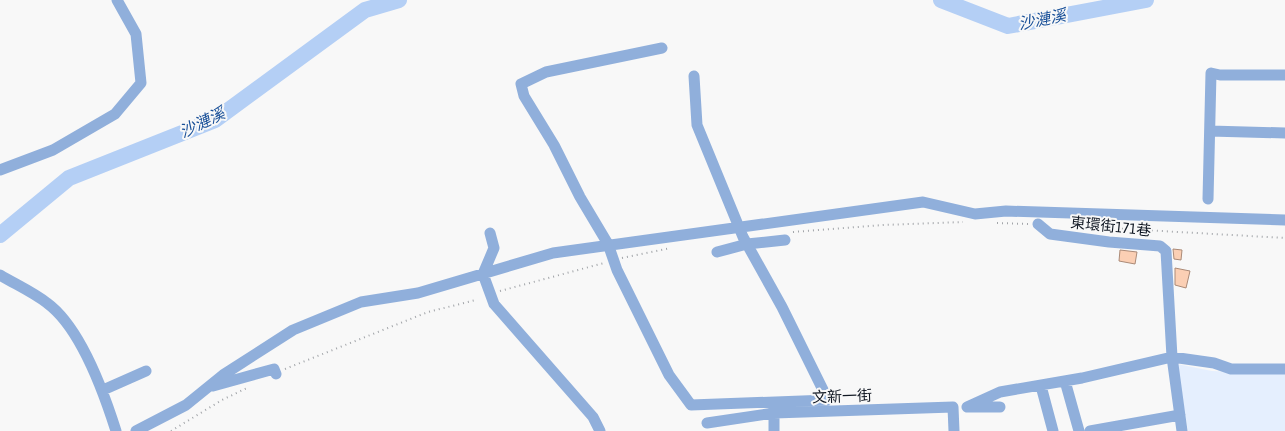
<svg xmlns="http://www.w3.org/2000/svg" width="1285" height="431" viewBox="0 0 1285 431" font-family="'Asap Condensed','Noto Sans TC',sans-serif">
	<rect width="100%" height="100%" fill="#f8f8f8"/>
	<path fill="#e5effe" d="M 1177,364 L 1212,371 L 1285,374 L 1285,431 L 1188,431 Z"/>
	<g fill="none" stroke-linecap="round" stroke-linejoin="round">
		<path stroke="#b4cff5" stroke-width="2.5" d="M 1111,6 L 1113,0"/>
		<path stroke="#b4cff5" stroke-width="16" d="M 941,0 L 1008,26 L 1146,0
			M 0,235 L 69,178 L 215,120 L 365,10 L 399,0"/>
	</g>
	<path fill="#fbcfb4" stroke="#ab8a77" d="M 1173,249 L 1182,250 L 1181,260 L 1174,259 Z
		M 1120,250 L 1137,252 L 1135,264 L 1119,261 Z
		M 1175,268 L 1190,271 L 1186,288 L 1175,285 Z"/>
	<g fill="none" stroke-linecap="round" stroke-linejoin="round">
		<path stroke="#a2a5a9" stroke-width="2" stroke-dasharray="1 4" stroke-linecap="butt" d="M 997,223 L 1028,224
			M 1072,226 L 1285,238
			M 793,232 L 883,225 L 963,222
			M 622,258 L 671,248
			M 500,291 L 604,263
			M 285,369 L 428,312 L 476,300
			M 171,431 L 222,400 L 247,388"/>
		<path stroke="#90afdb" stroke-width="11" d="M 662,48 L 546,72 L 521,84 L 524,96 L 554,145 L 580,197 L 608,244 L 617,270 L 669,375 L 691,405 L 828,400 L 782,307 L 743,237 L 697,125 L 694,76
			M 1210,131 L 1285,133
			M 0,170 L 53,150 L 115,114 L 141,83 L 136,34 L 117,0
			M 1208,199 L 1211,73 L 1220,75 L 1285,75
			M 1038,224 L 1050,234 L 1109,242 L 1160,246 L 1166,251 L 1172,357 L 1182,431
			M 490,233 L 494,248 L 483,274 L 494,304 L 593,417 L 600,431
			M 717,252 L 747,244 L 785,240
			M 0,275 C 15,284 33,292 47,303 C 80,327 104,393 116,431
			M 1065,381 L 1079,431
			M 213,386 L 274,369 L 276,374
			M 1041,386 L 1053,431
			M 103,390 L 146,371
			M 774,407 L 774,431
			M 967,407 L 1000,392 L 1082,378 L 1172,357 L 1214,363 L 1231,369 L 1285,369
			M 970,407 L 1000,407
			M 707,423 L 774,413 L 953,407 L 954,431
			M 136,431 L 186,405 L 223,375 L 293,330 L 361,302 L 418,293 L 553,253 L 923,202 L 975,214 L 1006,211 L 1285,220
			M 1090,431 L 1180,415"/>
	</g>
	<g text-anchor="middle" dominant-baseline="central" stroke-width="4" stroke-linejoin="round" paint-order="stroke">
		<g font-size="15" fill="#111823" stroke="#f8f8f8">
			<text transform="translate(1111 226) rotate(6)">東環街171巷</text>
			<text transform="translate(842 396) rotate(-2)">文新一街</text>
		</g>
		<g font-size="16" font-style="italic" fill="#184f98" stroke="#f8f8f8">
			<text transform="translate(1042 19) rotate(-11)">沙漣溪</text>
			<text transform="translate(202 122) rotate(-26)">沙漣溪</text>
		</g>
	</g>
</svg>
